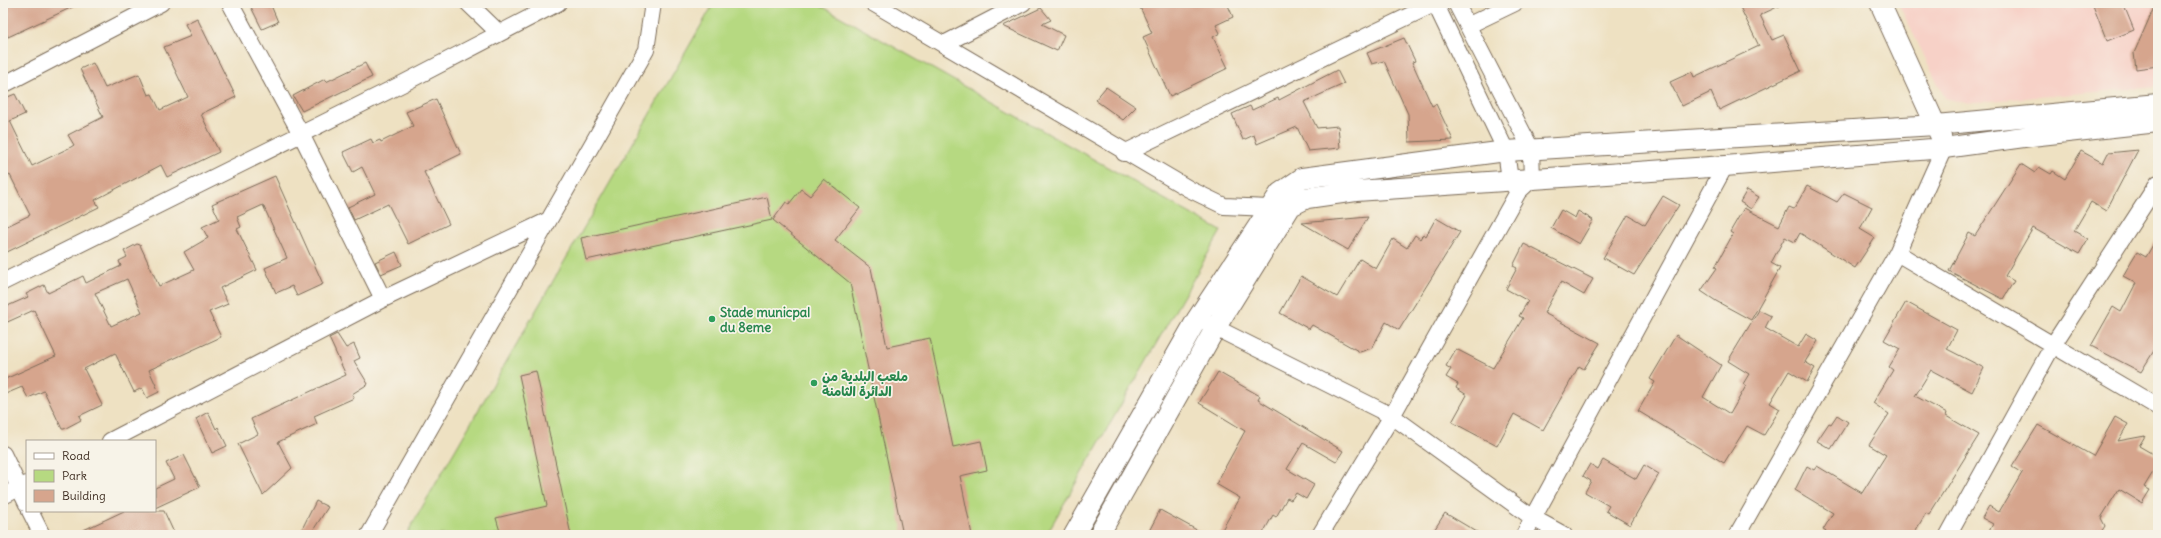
<svg xmlns="http://www.w3.org/2000/svg" width="2161" height="538" viewBox="0 0 2161 538" font-family="Delius,'Playpen Sans Arabic',sans-serif">
	<rect width="100%" height="100%" fill="#f7f3e8"/>
	<filter id="ink" filterUnits="userSpaceOnUse"><feTurbulence type="fractalNoise" baseFrequency=".025" numOctaves="2"/><feDisplacementMap in="SourceGraphic" scale="8" xChannelSelector="R" yChannelSelector="G"/><feConvolveMatrix kernelMatrix="1 2 1 2 8 2 1 2 1" color-interpolation-filters="sRGB"/></filter>
	<filter id="wash" filterUnits="userSpaceOnUse"><feTurbulence type="fractalNoise" baseFrequency=".012" numOctaves="4" result="noise"/><feDisplacementMap in="SourceGraphic" scale="16" xChannelSelector="R" yChannelSelector="G"/><feGaussianBlur stdDeviation="0.9" result="paint"/><feColorMatrix in="noise" values="0 0 0 0 0 0 0 0 0 0 0 0 0 0 0 0 0 1.4 0 .05"/><feComposite in="paint" operator="in"/></filter>
	<g filter="url(#wash)">
		<rect width="100%" height="100%" fill="#eee1c2"/>
		<path fill="#f7d1c7" d="M 1898,3 L 2158,3 L 2158,87 L 1965,103 L 1945,98 Z"/>
		<path fill="#b6d981" stroke="#788250" d="M 714,3 L 816,3 L 1221,231 L 1046,535 L 406,535 Z"/>
		<g id="blocks">
			<path fill="#d6a58d" fill-rule="evenodd" d="M 13,3 L 81,3 L 8,37 L 3,27 L 3,8 Z
				M 249,3 L 270,3 L 278,22 L 262,29 Z
				M 1138,3 L 1227,3 L 1233,17 L 1216,25 L 1220,33 L 1213,37 L 1228,68 L 1170,96 L 1143,37 L 1152,33 Z
				M 1738,3 L 1786,3 L 1760,15 L 1772,40 L 1784,35 L 1801,71 L 1719,110 L 1711,92 L 1682,106 L 1670,82 L 1692,72 L 1694,77 L 1759,46 Z
				M 2092,3 L 2123,3 L 2134,30 L 2107,41 Z
				M 2156,3 L 2158,3 L 2158,66 L 2136,69 L 2134,53 Z
				M 1041,8 L 1051,20 L 1042,24 L 1064,35 L 1057,51 L 1003,26 Z
				M 197,18 L 236,97 L 201,114 L 219,152 L 167,177 L 161,165 L 95,200 L 99,207 L 3,254 L 3,228 L 30,215 L 10,175 L 3,179 L 3,99 L 15,94 L 25,114 L 10,121 L 32,166 L 71,147 L 74,145 L 68,135 L 103,117 L 80,69 L 93,63 L 105,88 L 139,74 L 148,95 L 152,94 L 160,110 L 188,97 L 164,47 L 191,36 L 185,24 Z
				M 1404,38 L 1415,61 L 1412,62 L 1432,106 L 1436,104 L 1453,140 L 1409,142 L 1408,114 L 1384,61 L 1372,64 L 1367,53 Z
				M 365,63 L 372,77 L 302,111 L 293,96 L 325,79 L 326,82 Z
				M 1337,70 L 1344,84 L 1304,102 L 1317,128 L 1338,126 L 1340,148 L 1308,151 L 1297,127 L 1257,144 L 1254,135 L 1243,140 L 1232,114 L 1250,106 L 1252,110 L 1278,98 L 1279,100 Z
				M 1106,87 L 1136,107 L 1123,120 L 1095,100 Z
				M 436,99 L 461,154 L 424,172 L 449,224 L 408,244 L 388,204 L 354,220 L 348,207 L 375,194 L 362,167 L 353,172 L 343,152 L 371,139 L 373,143 L 380,140 L 381,142 L 413,126 L 406,112 Z
				M 2138,150 L 2106,211 L 2091,202 L 2074,231 L 2088,239 L 2079,254 L 2033,228 L 2005,276 L 2014,281 L 2003,299 L 1949,271 L 1969,233 L 1975,236 L 2021,164 L 2035,173 L 2039,167 L 2051,174 L 2053,171 L 2065,179 L 2081,151 L 2103,163 L 2108,153 Z
				M 275,176 L 323,284 L 297,296 L 292,286 L 276,293 L 265,268 L 287,258 L 263,205 L 237,217 L 241,227 L 237,229 L 257,270 L 220,288 L 228,304 L 209,312 L 221,337 L 149,370 L 159,392 L 147,398 L 142,388 L 134,392 L 115,353 L 84,369 L 102,405 L 79,416 L 81,420 L 64,429 L 62,429 L 44,391 L 28,398 L 22,387 L 3,395 L 3,380 L 56,356 L 34,310 L 3,324 L 3,308 L 28,297 L 26,294 L 44,285 L 48,293 L 83,276 L 86,283 L 121,266 L 119,261 L 127,257 L 124,251 L 137,244 L 140,245 L 159,286 L 194,270 L 184,252 L 208,238 L 202,227 L 219,219 L 212,204 ZM 127,279 L 142,312 L 111,326 L 95,293 Z
				M 824,179 L 860,208 L 835,240 L 871,268 L 887,347 L 930,338 L 953,447 L 981,441 L 987,470 L 960,476 L 972,535 L 903,535 L 850,283 L 773,220 L 786,202 L 789,204 L 801,189 L 810,196 Z
				M 1807,186 L 1837,202 L 1844,193 L 1872,207 L 1860,229 L 1875,238 L 1855,268 L 1800,233 L 1795,242 L 1785,237 L 1771,263 L 1780,268 L 1751,320 L 1716,301 L 1701,291 L 1717,268 L 1715,267 L 1733,234 L 1730,232 L 1744,208 L 1779,226 L 1789,207 L 1794,209 Z
				M 1747,190 L 1759,197 L 1751,209 L 1740,202 Z
				M 1663,196 L 1679,205 L 1634,275 L 1603,258 L 1628,215 L 1645,225 Z
				M 767,197 L 772,220 L 586,260 L 581,238 Z
				M 1561,210 L 1575,218 L 1578,211 L 1593,220 L 1579,244 L 1551,228 Z
				M 1368,217 L 1348,250 L 1302,223 Z
				M 1436,218 L 1460,232 L 1399,330 L 1386,322 L 1372,348 L 1360,352 L 1312,325 L 1309,329 L 1280,313 L 1301,276 L 1337,297 L 1360,259 L 1376,269 L 1393,239 L 1407,248 L 1415,235 L 1420,239 L 1423,234 L 1426,236 Z
				M 2158,236 L 2158,344 L 2141,372 L 2091,346 L 2113,307 L 2121,312 L 2136,283 L 2123,276 L 2132,260 L 2137,252 L 2146,257 Z
				M 1524,244 L 1593,279 L 1584,295 L 1561,282 L 1544,313 L 1600,343 L 1584,369 L 1579,366 L 1543,430 L 1514,414 L 1497,446 L 1452,422 L 1467,395 L 1456,388 L 1458,384 L 1446,377 L 1451,369 L 1446,366 L 1456,349 L 1493,368 L 1523,318 L 1519,316 L 1528,301 L 1506,289 L 1517,268 L 1513,266 Z
				M 396,252 L 402,265 L 381,274 L 375,262 Z
				M 1906,302 L 1957,330 L 1947,349 L 1984,368 L 1972,392 L 1931,370 L 1915,396 L 1947,413 L 1946,416 L 1979,435 L 1929,515 L 1926,513 L 1913,535 L 1832,535 L 1823,530 L 1833,513 L 1795,490 L 1807,466 L 1814,470 L 1817,466 L 1862,493 L 1886,455 L 1869,445 L 1889,414 L 1873,403 L 1893,370 L 1889,367 L 1900,349 L 1884,340 Z
				M 1759,310 L 1771,316 L 1765,328 L 1798,347 L 1806,334 L 1818,341 L 1805,362 L 1815,368 L 1807,382 L 1789,371 L 1770,403 L 1780,409 L 1764,435 L 1747,426 L 1724,463 L 1638,411 L 1655,382 L 1650,379 L 1676,335 L 1721,365 L 1703,397 L 1730,414 L 1746,386 L 1743,384 L 1749,374 L 1728,361 Z
				M 337,334 L 346,348 L 354,344 L 360,358 L 354,361 L 368,384 L 352,394 L 354,398 L 314,416 L 317,424 L 278,442 L 292,468 L 263,495 L 238,444 L 258,434 L 251,419 L 346,375 L 329,338 Z
				M 536,371 L 571,535 L 501,535 L 496,518 L 547,506 L 519,375 Z
				M 1218,372 L 1260,396 L 1258,400 L 1343,451 L 1336,462 L 1303,443 L 1287,469 L 1314,485 L 1306,499 L 1296,493 L 1291,500 L 1287,498 L 1276,517 L 1273,515 L 1262,535 L 1219,535 L 1240,498 L 1216,484 L 1245,431 L 1199,403 Z
				M 208,412 L 216,429 L 218,427 L 227,446 L 212,453 L 196,419 Z
				M 1837,415 L 1848,422 L 1831,449 L 1817,441 L 1829,423 L 1831,424 Z
				M 2115,417 L 2128,424 L 2118,441 L 2145,436 L 2139,446 L 2158,457 L 2158,464 L 2144,487 L 2150,490 L 2142,503 L 2119,489 L 2101,518 L 2105,526 L 2099,535 L 1987,535 L 1993,524 L 1982,518 L 1989,506 L 1999,512 L 2022,473 L 2012,467 L 2038,425 L 2093,456 Z
				M 184,455 L 200,487 L 155,508 L 155,488 L 174,479 L 166,463 Z
				M 1603,460 L 1636,479 L 1644,465 L 1659,474 L 1630,525 L 1606,511 L 1609,506 L 1585,492 L 1591,481 L 1583,476 L 1590,464 L 1598,469 Z
				M 316,501 L 328,507 L 310,535 L 299,535 Z
				M 1160,510 L 1206,535 L 1147,535 Z
				M 124,511 L 164,511 L 175,535 L 73,535 Z
				M 1445,513 L 1482,535 L 1431,535 Z"/>
		</g>
	</g>
	<g filter="url(#ink)">
		<use href="#blocks" fill-opacity="0" stroke="#7a6a57" stroke-width="1"/>
		<g fill="none" stroke-linecap="round" stroke-linejoin="round">
			<g stroke="#7a6a57" stroke-width="18">
				<path id="minor" d="M 230,3 L 301,134 L 383,299
					M 468,3 L 498,32
					M 873,3 L 1189,189 L 1224,206 L 1269,208
					M 1435,3 L 1506,151 L 1510,180 L 1516,189
					M 1469,25 L 1515,3
					M 944,44 L 1023,3
					M 3,85 L 161,3
					M 1124,153 L 1436,3
					M 1897,253 L 2158,407
					M 3,282 L 402,84 L 558,3
					M 1206,323 L 1392,416 L 1533,518 L 1564,535
					M 110,441 L 383,299 L 547,221
					M 3,454 L 27,504
					M 3,496 L 27,484
					M 30,511 L 42,535
					M 369,535 L 646,50 L 653,3
					M 1320,535 L 1392,416 L 1518,192 L 1532,179 L 1531,149 L 1456,3
					M 1524,535 L 1725,166
					M 1737,535 L 1897,253 L 1944,148
					M 1948,535 L 2053,345 L 2158,183"/>
			</g>
			<g stroke="#7a6a57" stroke-width="22">
				<path id="tertiary" d="M 1880,3 L 1941,137
					M 1074,535 L 1197,319 L 1280,193 L 1302,178 L 1506,151 L 1936,125 L 2158,104
					M 1099,535 L 1216,327 L 1291,206 L 1307,198 L 1356,191 L 1725,166 L 1944,148 L 2031,136 L 2158,122"/>
			</g>
			<use href="#minor" stroke="#fff" stroke-width="16"/>
			<use href="#tertiary" stroke="#fff" stroke-width="20"/>
		</g>
	</g>
	<g fill="#2e9e5b" stroke="#f7f3e8" stroke-width="1.5">
		<circle cx="712" cy="319" r="4"/>
		<circle cx="814" cy="383" r="4"/>
	</g>
	<g text-anchor="middle" dominant-baseline="central" stroke-width="3.5" stroke-linejoin="round" paint-order="stroke">
		<g font-size="13" font-weight="bold" fill="#27864d" stroke="#f7f3e8" text-anchor="start">
			<text x="720" y="312">Stade municpal<tspan x="720" dy="15">du 8eme</tspan></text>
			<text x="822" y="376">ملعب البلدية من<tspan x="822" dy="15">الدائرة الثامنة</tspan></text>
		</g>
	</g>
	<rect width="2161" height="538" fill="none" stroke="#f7f3e8" stroke-width="16"/>
	<rect x="26" y="440" width="130" height="72" fill="#f7f3e8" stroke="#aca397"/>
	<rect x="34" y="453" width="20" height="6" fill="#ffffff" stroke="#aca397"/>
	<text x="62" y="460" font-size="12" fill="#3b2a1e">Road</text>
	<rect x="34" y="470" width="20" height="12" fill="#b6d981" stroke="#aca397"/>
	<text x="62" y="480" font-size="12" fill="#3b2a1e">Park</text>
	<rect x="34" y="490" width="20" height="12" fill="#d6a58d" stroke="#aca397"/>
	<text x="62" y="500" font-size="12" fill="#3b2a1e">Building</text>
</svg>
